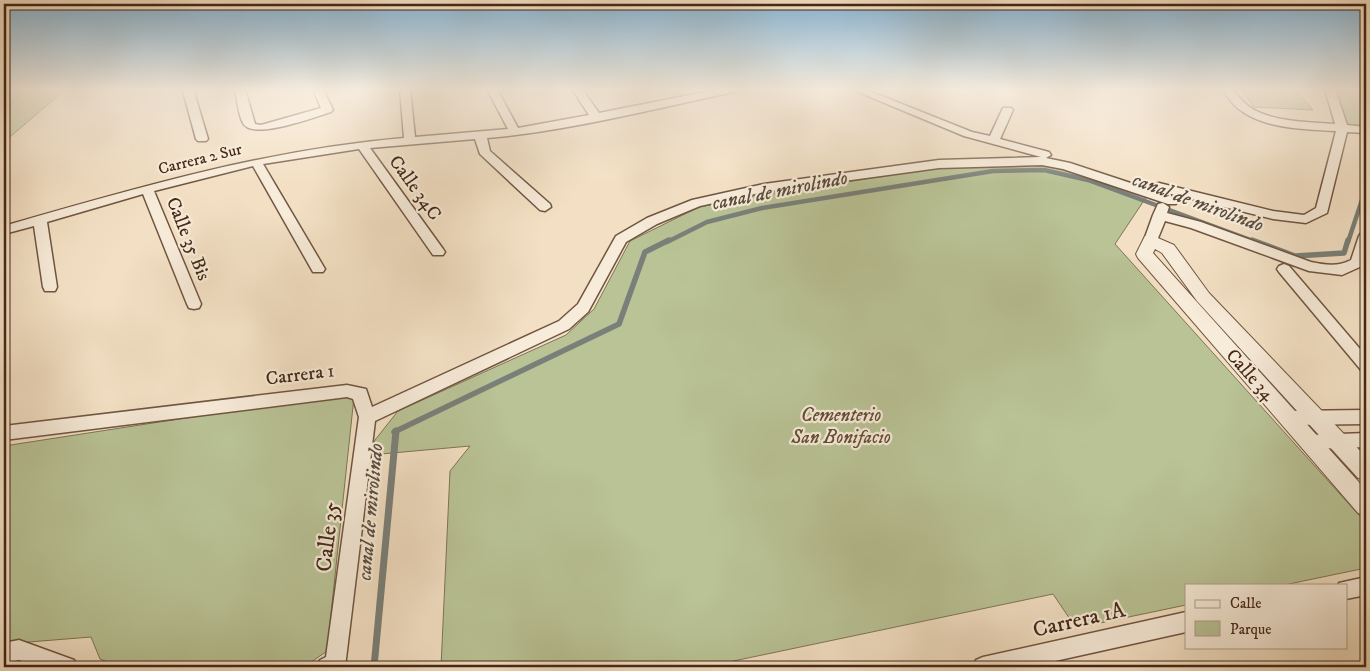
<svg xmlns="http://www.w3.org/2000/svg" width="1370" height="671" viewBox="0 0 1370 671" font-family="'IM FELL DW Pica',serif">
	<rect width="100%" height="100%" fill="#f3e0c4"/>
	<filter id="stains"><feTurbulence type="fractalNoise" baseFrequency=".004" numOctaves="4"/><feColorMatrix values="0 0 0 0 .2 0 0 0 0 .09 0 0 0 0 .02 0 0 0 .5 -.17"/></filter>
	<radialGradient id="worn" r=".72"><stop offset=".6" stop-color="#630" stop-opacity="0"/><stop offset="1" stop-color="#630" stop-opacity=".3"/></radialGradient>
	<path fill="#b9c396" stroke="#7e7556" d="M 4,89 L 66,89 L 4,142 Z
		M 1240,89 L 1295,89 L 1313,110 L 1254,107 Z
		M 1336,89 L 1366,89 L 1366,127 L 1347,126 Z
		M 1042,164 L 1063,169 L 1147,196 L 1115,244 L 1366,523 L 1366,568 L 1284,585 L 1186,585 L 1186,605 L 1076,628 L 1053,594 L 705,667 L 441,667 L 450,471 L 470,446 L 370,455 L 375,440 L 398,411 L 566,335 L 594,309 L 630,241 L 699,207 L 747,197 L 942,167 Z
		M 341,394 L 354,397 L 327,651 L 304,667 L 121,667 L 100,659 L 91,637 L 4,644 L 4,446 Z"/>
	<path fill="#9ebbbc" stroke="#7a8079" d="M 4,89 L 25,89 L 4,113 Z"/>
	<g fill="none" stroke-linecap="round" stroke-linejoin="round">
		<path stroke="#7a8079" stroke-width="4.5" d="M 667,242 L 707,222 L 762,208 L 993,171 L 1044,170 L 1088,180 L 1256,242
			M 1348,242 L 1366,188"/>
		<path stroke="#7a8079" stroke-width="5.5" d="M 1252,240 L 1295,256 L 1344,253 L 1348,240
			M 394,432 L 619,324 L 645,252 L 669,240"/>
		<path stroke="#7a8079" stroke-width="7" d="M 374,667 L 396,431"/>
		<g stroke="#705541" stroke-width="3">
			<path id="minor" d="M 184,89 L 195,89 L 194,92 L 208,139 L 206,141 L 198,141 L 196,139 L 183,91 Z
				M 235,89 L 245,89 L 255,124 L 261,125 L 321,108 L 313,89 L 323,89 L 333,110 L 331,112 C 315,117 251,141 243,123 C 238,114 237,99 235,89 Z
				M 400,89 L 410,89 L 415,137 L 508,129 L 487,89 L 497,89 L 518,128 L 589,115 L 572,89 L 582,89 L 599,113 L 720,89 L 739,89 L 734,92 C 652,109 570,131 487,138 L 490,151 L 550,204 L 551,207 L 545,211 L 540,210 L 480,154 L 475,139 L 370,148 L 443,249 L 445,252 L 443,255 L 433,255 L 359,149 L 263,164 L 325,269 L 323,272 L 313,272 L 253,166 L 154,191 L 201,304 L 199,308 L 194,309 L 189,308 L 187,304 L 143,194 L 47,222 L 57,287 L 55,291 L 45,291 L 43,287 L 34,226 L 4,234 L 4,226 C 136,188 265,150 404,138 Z
				M 851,89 L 864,89 L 972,132 L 990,136 L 1003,108 L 1011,108 L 1013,110 L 1000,139 L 1049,152 L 1051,155 L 1046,158 L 1070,163 L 1176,198 L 1178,201 L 1176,204 L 1168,204 L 1063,169 L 1042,165 L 939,168 L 764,192 L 700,206 L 657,224 L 626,242 L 588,312 L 569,329 L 375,421 L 345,667 L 317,667 L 320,660 L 326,657 L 359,417 L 353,399 L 347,397 L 4,440 L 4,426 L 347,385 L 366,389 L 372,407 L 559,321 L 578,304 L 616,236 L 647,218 L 692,200 L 764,184 L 939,160 L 1041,157 L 964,136 Z
				M 1222,89 L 1232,89 C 1237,95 1242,101 1248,106 C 1269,122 1310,122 1335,124 L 1325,89 L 1335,89 L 1347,125 L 1366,127 L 1366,133 L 1347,132 L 1327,213 L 1306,223 L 1273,219 L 1155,190 L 1153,187 L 1155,184 L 1159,183 L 1273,211 L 1304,215 L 1316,208 L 1336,131 C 1306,129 1268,129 1243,112 C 1234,107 1228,97 1222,89 Z
				M 1163,203 L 1169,207 L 1167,213 L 1201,222 L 1311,262 C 1326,265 1337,267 1351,260 L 1359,236 L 1361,233 L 1366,232 L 1366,256 L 1362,266 L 1342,275 L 1309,271 L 1191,228 L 1165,221 L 1156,243 L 1146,243 L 1144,240 L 1153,215 L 1158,204 Z
				M 1284,264 L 1289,266 L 1366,356 L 1366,372 L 1361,370 L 1279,272 L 1277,269 L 1279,266 Z
				M 1366,410 L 1366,424 L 1289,425 L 1283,423 L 1281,418 L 1283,413 L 1289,411 Z
				M 1366,433 L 1366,447 L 1312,449 L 1306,447 L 1304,442 L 1306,437 L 1312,435 Z
				M 1366,577 L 1366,595 L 1346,599 L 1346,585 L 1339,585 L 1339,583 Z
				M 1186,612 L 1186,632 L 1028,667 L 973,667 L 976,660 L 983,657 Z
				M 19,640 L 74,660 L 77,667 L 39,667 L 19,660 L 4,663 L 4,643 Z"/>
		</g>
		<g stroke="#705541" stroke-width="2">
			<path id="tertiary" d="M 1151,235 L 1174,245 L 1209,293 L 1366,457 L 1366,480 L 1358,478 L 1197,301 L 1162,253 L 1155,249 L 1153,253 L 1366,490 L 1366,516 L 1358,513 L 1138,258 L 1136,254 L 1145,236 Z"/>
		</g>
		<use href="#minor" fill="#f7ebd9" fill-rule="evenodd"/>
		<use href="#tertiary" fill="#f7ebd9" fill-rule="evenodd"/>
	</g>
	<linearGradient id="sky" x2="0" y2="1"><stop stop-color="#8ab7d6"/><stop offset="0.49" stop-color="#faf1e4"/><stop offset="1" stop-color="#faf1e4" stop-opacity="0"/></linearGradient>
	<rect width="1370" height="183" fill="url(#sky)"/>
	<g text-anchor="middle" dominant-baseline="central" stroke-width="4.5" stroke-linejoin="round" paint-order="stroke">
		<g font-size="16" fill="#442715" stroke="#f7ebd9">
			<text transform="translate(200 159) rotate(-14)">Carrera 2 Sur</text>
		</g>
		<g font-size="19" fill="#442715" stroke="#f7ebd9">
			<text transform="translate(415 188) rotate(54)">Calle 34C</text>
			<text transform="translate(188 239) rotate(68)">Calle 35 Bis</text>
			<text transform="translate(300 375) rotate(-7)">Carrera 1</text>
			<text transform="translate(1250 375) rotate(48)">Calle 34</text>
		</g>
		<g font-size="19" font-style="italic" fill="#614e35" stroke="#f7ebd9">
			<text x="841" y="415">Cementerio<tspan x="841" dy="22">San Bonifacio</tspan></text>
		</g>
		<g font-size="20" font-style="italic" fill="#5a4c3f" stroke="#f7ebd9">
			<text transform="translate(780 191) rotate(-11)">canal de mirolindo</text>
			<text transform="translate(1198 203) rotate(20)">canal de mirolindo</text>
			<text transform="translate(371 512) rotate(-85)">canal de mirolindo</text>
		</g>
		<g font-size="22" fill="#442715" stroke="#f7ebd9">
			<text transform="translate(328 537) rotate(-83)">Calle 35</text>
			<text transform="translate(1079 620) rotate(-13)">Carrera 1A</text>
		</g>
	</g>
	<rect width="1370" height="671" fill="none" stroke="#f3e0c4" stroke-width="20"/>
	<rect x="5" y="5" width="1360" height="661" fill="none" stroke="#442715" stroke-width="2.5"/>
	<rect x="10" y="10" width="1350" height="651" fill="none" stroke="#442715"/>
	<rect x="1185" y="584" width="162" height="65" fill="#f7ebd9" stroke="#af9d8b"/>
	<rect x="1195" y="600" width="25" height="8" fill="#f7ebd9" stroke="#af9d8b"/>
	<text x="1230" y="608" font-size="15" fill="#442715">Calle</text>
	<rect x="1195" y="621" width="25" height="15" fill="#b9c396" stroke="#af9d8b"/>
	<text x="1230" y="634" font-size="15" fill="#442715">Parque</text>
	<rect width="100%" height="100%" filter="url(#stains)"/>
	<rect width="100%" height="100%" fill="url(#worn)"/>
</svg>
